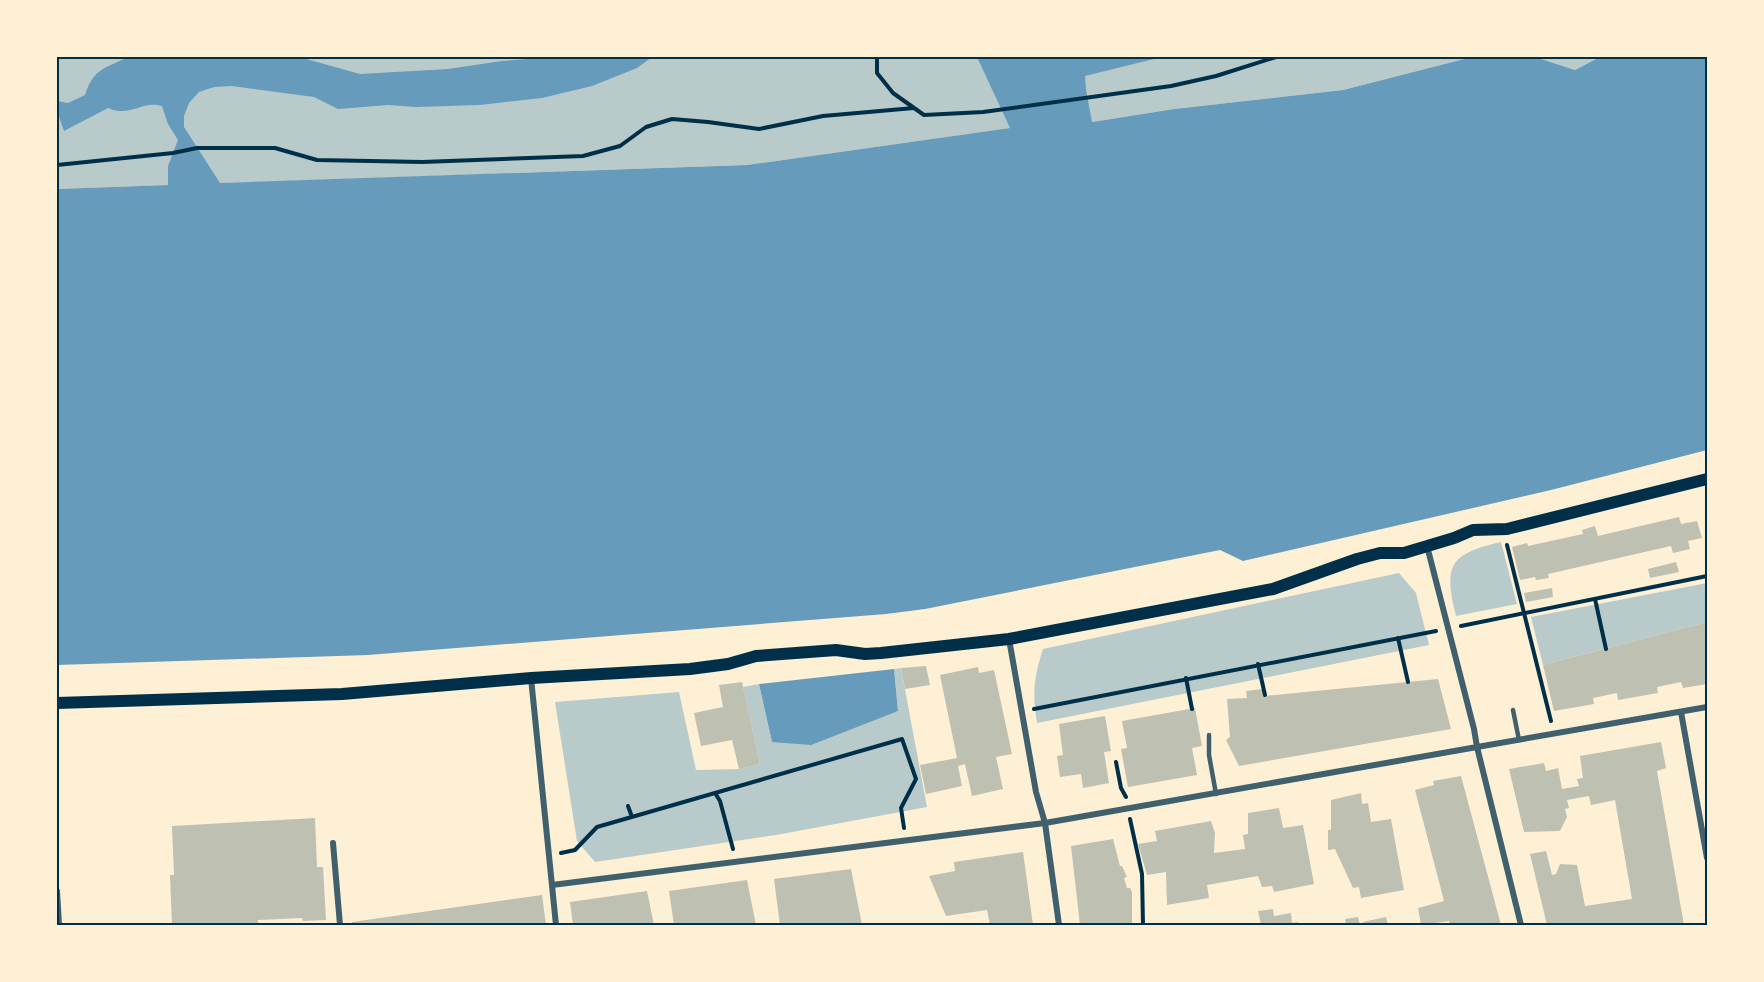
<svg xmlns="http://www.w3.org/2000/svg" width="1764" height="982" viewBox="0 0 1764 982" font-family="Lato,sans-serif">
	<rect width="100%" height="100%" fill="#fdf0d5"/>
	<path fill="#b9caca" d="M 57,57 L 1472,57 L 1343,90 L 1174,109 L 1092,122 L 1011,128 L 747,165 L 57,189 Z
		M 1535,57 L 1600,57 L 1575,70 Z
		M 1501,542 L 1517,604 L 1456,616 C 1443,564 1450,554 1501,542 Z
		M 1399,573 L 1416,593 L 1429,645 L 1037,723 C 1032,693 1034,677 1043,649 Z
		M 1707,583 L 1707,622 L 1543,665 L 1531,617 Z
		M 901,668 L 927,807 L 776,835 L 595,862 L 577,841 L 555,702 L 679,692 L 696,770 L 739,769 L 760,764 L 743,687 L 759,684 L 772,742 L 898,711 L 894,669 Z"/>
	<path fill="#669bbc" d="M 128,57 L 299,57 L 360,74 L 448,69 L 502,61 L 554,57 L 652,57 L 637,68 L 592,86 L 542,98 L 480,105 L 416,107 L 388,105 L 338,109 L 314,97 L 232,86 L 214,87 L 199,92 L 189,103 L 184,116 L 184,127 L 220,183 L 747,165 L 1010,128 L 977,57 L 1162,57 L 1085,76 L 1086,90 L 1092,122 L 1174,109 L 1343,90 L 1472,57 L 1535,57 L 1575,70 L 1600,57 L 1707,57 L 1707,450 L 1551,490 L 1243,561 L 1220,550 L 925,609 L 886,614 L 368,655 L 57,665 L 57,189 L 168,185 L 168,166 L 178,140 L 168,124 L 162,106 C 140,100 132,118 108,108 L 64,131 L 57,111 L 57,101 L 68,103 L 85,95 C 94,68 104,69 128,57 Z
		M 894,669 L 898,711 L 811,745 L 772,742 L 759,684 Z"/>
	<path fill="#bec0b2" d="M 1679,517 L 1681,524 L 1697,521 L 1702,538 L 1688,541 L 1690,549 L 1673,553 L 1671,546 L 1548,574 L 1549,578 L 1536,580 L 1535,577 L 1520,580 L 1512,547 L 1527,543 L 1528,546 L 1583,534 L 1582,530 L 1595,526 L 1598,536 Z
		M 1676,562 L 1679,572 L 1650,578 L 1648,569 Z
		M 1552,588 L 1553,597 L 1526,602 L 1524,593 Z
		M 1707,622 L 1707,684 L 1683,688 L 1681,682 L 1657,687 L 1658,693 L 1618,700 L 1617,693 L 1593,698 L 1594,704 L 1554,711 L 1543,665 Z
		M 926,666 L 930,685 L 905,689 L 901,668 Z
		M 978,667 L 979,673 L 994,670 L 1012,754 L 996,757 L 1003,789 L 972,796 L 965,764 L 958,766 L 962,786 L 926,794 L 920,765 L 957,758 L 940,675 Z
		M 1438,679 L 1451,729 L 1239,766 L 1226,740 L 1230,737 L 1227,699 L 1247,698 L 1246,691 L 1262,689 L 1264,696 Z
		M 742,682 L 760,764 L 739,769 L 732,740 L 701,746 L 694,713 L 723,707 L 719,685 Z
		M 1195,708 L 1202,746 L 1192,748 L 1197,775 L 1128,787 L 1121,749 L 1127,748 L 1122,721 Z
		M 1105,716 L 1111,751 L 1104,752 L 1109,783 L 1083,788 L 1081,774 L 1060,777 L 1057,756 L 1063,755 L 1059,724 Z
		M 1661,742 L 1666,768 L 1657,771 L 1684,925 L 1547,925 L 1530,854 L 1546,851 L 1552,875 L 1556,874 L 1560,864 L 1577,865 L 1585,906 L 1632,899 L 1615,800 L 1591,805 L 1589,796 L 1567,800 L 1569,808 L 1565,809 L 1567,817 L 1560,831 L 1524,832 L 1509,769 L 1544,763 L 1546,771 L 1558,768 L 1562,789 L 1579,786 L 1577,779 L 1583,778 L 1580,756 Z
		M 1461,776 L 1501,925 L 1450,925 L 1449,921 L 1421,925 L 1418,908 L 1444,901 L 1415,790 L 1434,785 L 1433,781 Z
		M 1361,793 L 1362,804 L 1368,803 L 1371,822 L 1391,819 L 1404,890 L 1361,898 L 1359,887 L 1353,888 L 1335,849 L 1328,850 L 1328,830 L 1331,830 L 1331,800 Z
		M 1279,808 L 1283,828 L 1303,825 L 1314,884 L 1274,892 L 1272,886 L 1262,887 L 1258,876 L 1207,885 L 1209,898 L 1167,905 L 1166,872 L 1147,875 L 1138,844 L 1157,841 L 1155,831 L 1211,821 L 1215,833 L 1214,853 L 1245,849 L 1243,835 L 1248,834 L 1248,813 Z
		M 315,818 L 317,867 L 323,867 L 326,920 L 303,921 L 302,918 L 258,920 L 258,925 L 172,925 L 170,875 L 174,875 L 172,826 Z
		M 1113,839 L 1120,866 L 1122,866 L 1127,877 L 1124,878 L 1127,888 L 1130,888 L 1132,892 L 1132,925 L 1080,925 L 1071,846 Z
		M 1023,852 L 1033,925 L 990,925 L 987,910 L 946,916 L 929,876 L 955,871 L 954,862 Z
		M 851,869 L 862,925 L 780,925 L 774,879 Z
		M 747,880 L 756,925 L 674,925 L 669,891 Z
		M 647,891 L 654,925 L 573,925 L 570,902 Z
		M 542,895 L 546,925 L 352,925 L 352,922 Z
		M 1273,909 L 1274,916 L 1291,913 L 1292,923 L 1298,922 L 1299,925 L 1261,925 L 1258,911 Z
		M 1358,917 L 1360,925 L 1346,925 L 1345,919 Z
		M 1386,917 L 1388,925 L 1363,925 L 1363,922 Z"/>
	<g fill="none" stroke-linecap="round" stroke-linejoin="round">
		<path stroke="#003049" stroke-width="4" d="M 877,57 L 877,73 L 893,93 L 924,115 L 983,112 L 1171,86 L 1216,76 L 1276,57
			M 57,165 L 173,153 L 197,148 L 275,148 L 317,160 L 422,162 L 583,156 L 620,146 L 646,127 L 672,119 L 708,122 L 759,129 L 823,116 L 914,108
			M 1507,545 L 1551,721
			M 1595,599 L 1606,649
			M 1461,626 L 1707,576
			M 1398,638 L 1408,682
			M 1258,664 L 1265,695
			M 1186,678 L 1192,709
			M 1034,709 L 1436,631
			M 1116,762 L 1121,788 L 1126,797
			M 715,793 L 720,801 L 733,849
			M 628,806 L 632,817
			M 1130,819 L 1142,874 L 1143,925
			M 561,853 L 575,850 L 597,827 L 902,739 L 916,779 L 901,808 L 904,828"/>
		<path stroke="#3f606c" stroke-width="4.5" d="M 1513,710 L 1519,740
			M 1209,735 L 1209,755 L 1216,794"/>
		<path stroke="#3f606c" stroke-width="6" d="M 1427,546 L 1474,729 L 1477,747 L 1707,707
			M 1009,639 L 1036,792 L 1045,823 L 1059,925
			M 531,678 L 556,925
			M 1681,712 L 1707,858
			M 333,843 L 340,925
			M 552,885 L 1045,823 L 1477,747 L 1521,925
			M 57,891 L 59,925"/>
		<path stroke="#003049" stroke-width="12" d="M 57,703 L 342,694 L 531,678 L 690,669 L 728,664 L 756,656 L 836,650 L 865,654 L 881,653 L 1009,639 L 1273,589 L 1357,559 L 1380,553 L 1404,553 L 1454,538 L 1473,530 L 1507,529 L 1707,479"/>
	</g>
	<rect width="1764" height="982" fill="none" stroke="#fdf0d5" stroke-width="117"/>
	<rect x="58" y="58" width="1648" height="866" fill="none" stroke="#003049" stroke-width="2"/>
</svg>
